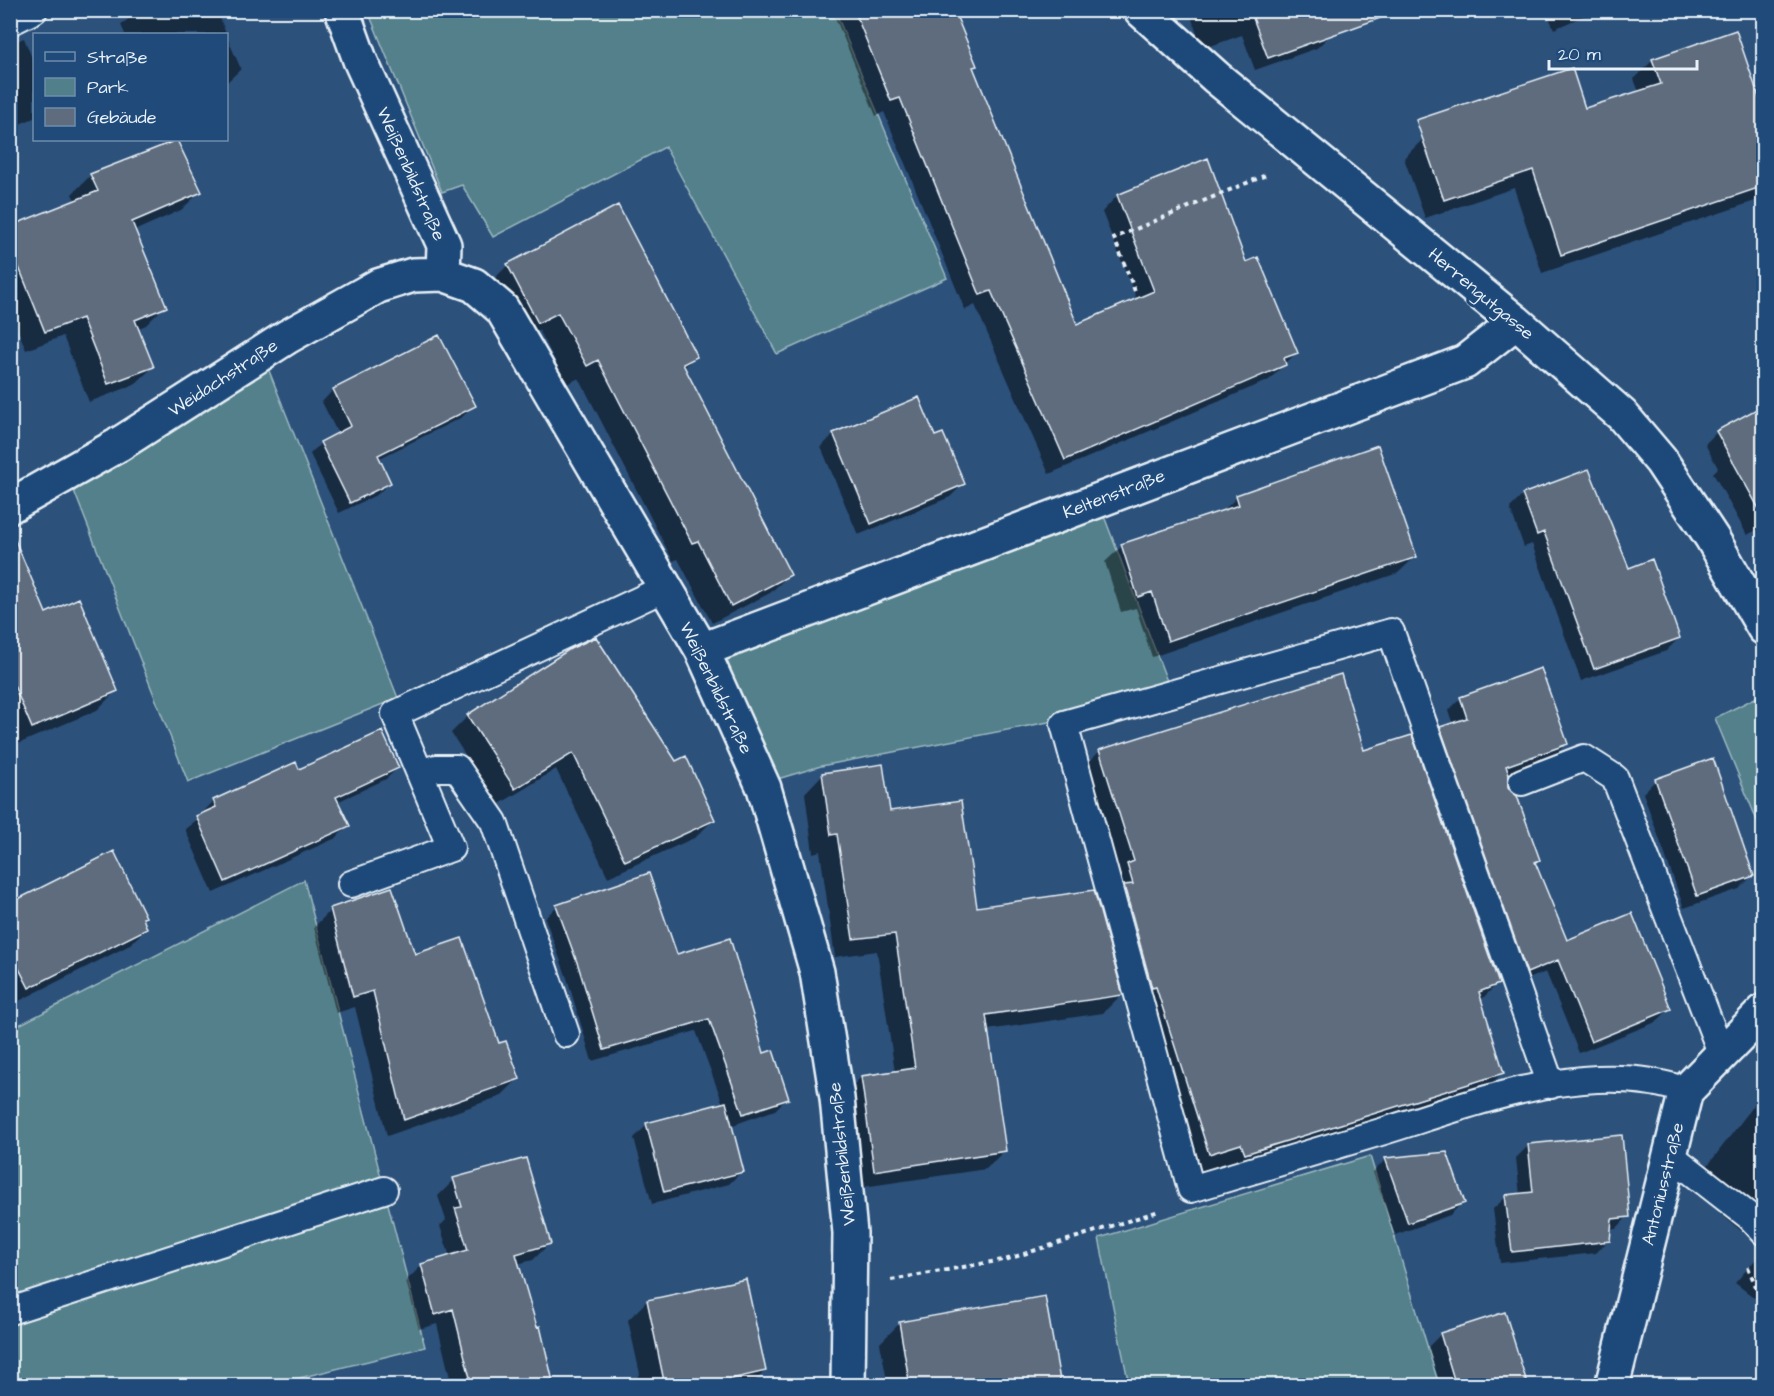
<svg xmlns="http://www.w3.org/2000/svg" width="1774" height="1396" viewBox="0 0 1774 1396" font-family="'Architects Daughter',sans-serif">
	<rect width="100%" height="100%" fill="#2c517b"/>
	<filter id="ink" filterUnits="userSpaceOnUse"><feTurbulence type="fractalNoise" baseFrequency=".0167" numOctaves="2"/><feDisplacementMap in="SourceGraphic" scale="12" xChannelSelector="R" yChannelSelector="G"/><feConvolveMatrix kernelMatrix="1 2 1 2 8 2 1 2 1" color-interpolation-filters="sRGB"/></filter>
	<g filter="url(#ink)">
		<path fill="#52808a" stroke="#9db8c1" stroke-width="1.5" d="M 368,11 L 835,11 L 947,278 L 777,354 L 665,147 L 493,237 L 462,185 L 442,192 Z
			M 264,358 L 398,698 L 188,782 L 69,478 Z
			M 1099,503 L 1170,689 L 1064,719 L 821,766 L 764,783 L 707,651 Z
			M 1763,694 L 1763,835 L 1715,718 Z
			M 304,880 L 425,1347 L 271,1385 L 11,1386 L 11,1029 Z
			M 1370,1156 L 1439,1385 L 1129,1385 L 1099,1238 Z"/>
		<path fill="#0007" d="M 139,10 L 217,10 L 226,34 L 125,34 L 121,25 Z
			M 832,10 L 953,10 L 975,65 L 972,69 L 1076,326 L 1137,300 L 1102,212 L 1117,196 L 1208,160 L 1245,264 L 1297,352 L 1269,380 L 1049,474 L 975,305 L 965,310 L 884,112 L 876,116 Z
			M 1189,10 L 1321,10 L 1330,35 L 1317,48 L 1255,70 L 1242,35 L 1202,49 Z
			M 1546,10 L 1597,10 L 1554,29 Z
			M 226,35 L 241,69 L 226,83 Z
			M 24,38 L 34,63 L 34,118 L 10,128 L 10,44 Z
			M 1653,60 L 1764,117 L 1764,198 L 1542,273 L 1514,188 L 1425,218 L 1404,158 L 1423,139 L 1584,110 L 1639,92 L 1634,79 Z
			M 91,175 L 200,192 L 181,210 L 134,231 L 165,306 L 146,325 L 137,329 L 153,367 L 134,385 L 89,402 L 63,336 L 26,350 L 10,310 L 10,227 L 76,202 L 72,194 Z
			M 618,207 L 695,356 L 684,368 L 789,575 L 770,593 L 712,623 L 678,559 L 673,561 L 579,378 L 567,384 L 539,330 L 518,341 L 489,284 L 507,266 Z
			M 439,337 L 474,406 L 462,417 L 378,459 L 389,483 L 378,494 L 339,513 L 310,454 L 321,443 L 338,434 L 322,402 L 333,390 Z
			M 1764,407 L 1764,539 L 1759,529 L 1747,535 L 1713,473 L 1718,468 L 1705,444 L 1717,432 Z
			M 834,434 L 934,438 L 963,484 L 950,497 L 858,535 L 821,447 Z
			M 1523,495 L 1605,506 L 1628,570 L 1679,638 L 1666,651 L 1581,681 L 1532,544 L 1524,547 L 1510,508 Z
			M 1237,497 L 1415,557 L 1398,573 L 1152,657 L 1136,608 L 1121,612 L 1105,562 L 1122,546 L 1221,513 Z
			M 10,577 L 116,691 L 97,710 L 13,746 L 10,739 Z
			M 571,650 L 713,820 L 696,837 L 608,877 L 556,769 L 498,805 L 451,733 L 468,716 Z
			M 1461,698 L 1566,744 L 1554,756 L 1507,773 L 1506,787 L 1538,860 L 1534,864 L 1566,942 L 1669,1009 L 1656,1022 L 1579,1053 L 1546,972 L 1515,984 L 1429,740 L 1441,728 L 1453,724 L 1448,711 Z
			M 1100,751 L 1363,752 L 1498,983 L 1480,1001 L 1503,1072 L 1479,1096 L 1221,1177 L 1217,1167 L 1185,1177 L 1132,1010 L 1128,1011 L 1123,993 L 1103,1013 L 987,1030 L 1004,1151 L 986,1169 L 856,1188 L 843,1096 L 861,1077 L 895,1072 L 877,951 L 835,957 L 820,851 L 813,853 L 805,793 L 823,774 L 889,813 L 976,908 L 1098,912 L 1108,903 L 1076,775 Z
			M 398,768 L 386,779 L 337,802 L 348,826 L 336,838 L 213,893 L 185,829 L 203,815 L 202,813 L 214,801 L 298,771 Z
			M 1656,780 L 1752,876 L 1739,889 L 1684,908 L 1643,793 Z
			M 10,904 L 144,917 L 142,919 L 146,929 L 128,946 L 11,1005 Z
			M 557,906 L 676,956 L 763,1055 L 787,1098 L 775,1110 L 730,1126 L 742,1171 L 729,1184 L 652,1204 L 634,1138 L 647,1125 L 723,1104 L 696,1031 L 592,1061 L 567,978 L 545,918 Z
			M 331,910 L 414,956 L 498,1045 L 518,1079 L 501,1096 L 387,1136 L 355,1007 L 336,1013 L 314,927 Z
			M 1764,1081 L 1764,1305 L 1735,1283 L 1756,1259 L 1762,1248 L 1722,1215 L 1735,1198 L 1702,1173 L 1761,1096 L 1756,1092 Z
			M 1528,1146 L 1628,1216 L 1616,1229 L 1609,1229 L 1608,1241 L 1596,1253 L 1500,1263 L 1493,1209 L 1506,1197 L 1520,1195 L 1516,1158 Z
			M 1446,1154 L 1463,1202 L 1450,1215 L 1395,1235 L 1373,1172 L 1385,1160 Z
			M 454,1180 L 549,1244 L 533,1260 L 517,1264 L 553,1386 L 452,1386 L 437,1324 L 419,1329 L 406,1281 L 422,1265 L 450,1257 L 440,1226 L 446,1220 L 438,1196 Z
			M 647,1301 L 765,1371 L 750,1386 L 632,1386 L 640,1374 L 628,1320 Z
			M 1504,1314 L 1527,1386 L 1441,1386 L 1428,1347 L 1440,1335 Z
			M 899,1324 L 1060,1386 L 888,1386 L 880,1343 Z
			M 350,1378 L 352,1386 L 325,1386 Z"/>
		<path fill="#5e6c7e" stroke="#e8f1f8" stroke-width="1.5" d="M 854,10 L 954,10 L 977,66 L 973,67 L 1077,324 L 1154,291 L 1117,195 L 1208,158 L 1246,262 L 1258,257 L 1298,353 L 1284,358 L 1286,365 L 1065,460 L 991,291 L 980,295 L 900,98 L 891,101 Z
			M 1250,10 L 1385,10 L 1386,16 L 1268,58 Z
			M 1736,30 L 1764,112 L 1764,186 L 1561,255 L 1533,170 L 1444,200 L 1416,120 L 1572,68 L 1585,108 L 1661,84 L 1652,59 Z
			M 177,140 L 202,192 L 132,222 L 167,307 L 135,320 L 154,367 L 108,384 L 82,318 L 45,332 L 10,245 L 10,226 L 98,191 L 90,174 Z
			M 618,205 L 697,357 L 683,364 L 791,575 L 731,606 L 698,541 L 692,543 L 598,360 L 587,366 L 558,313 L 538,323 L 507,264 Z
			M 439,335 L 476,406 L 378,455 L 391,483 L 350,503 L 320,442 L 351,426 L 333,389 Z
			M 919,397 L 935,436 L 943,433 L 965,484 L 871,524 L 833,433 Z
			M 1764,405 L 1764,518 L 1716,431 Z
			M 1378,445 L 1417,557 L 1168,641 L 1152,592 L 1138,597 L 1121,544 L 1239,505 L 1236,495 Z
			M 1589,469 L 1629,568 L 1652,559 L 1680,638 L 1594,669 L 1544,532 L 1537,535 L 1522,494 Z
			M 10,528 L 46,613 L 79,598 L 118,691 L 32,728 L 10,676 Z
			M 596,637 L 676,761 L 686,756 L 715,820 L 625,861 L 573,753 L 515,789 L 467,715 L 570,649 Z
			M 1541,668 L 1568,744 L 1506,766 L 1509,775 L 1508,787 L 1517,796 L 1540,860 L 1535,862 L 1567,940 L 1632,913 L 1671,1009 L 1591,1042 L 1558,960 L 1527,973 L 1440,727 L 1467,718 L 1460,697 Z
			M 1341,674 L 1364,750 L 1412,735 L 1499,984 L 1479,992 L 1504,1073 L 1245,1154 L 1241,1144 L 1209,1154 L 1156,987 L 1152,988 L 1124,885 L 1133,884 L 1127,864 L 1134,861 L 1099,750 Z
			M 382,731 L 399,768 L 336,797 L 350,826 L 225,882 L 196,816 L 216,807 L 213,800 L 296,762 L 299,769 Z
			M 1713,758 L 1754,876 L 1697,896 L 1655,779 Z
			M 883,764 L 890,811 L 961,801 L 977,907 L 1094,890 L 1123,995 L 986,1015 L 1006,1151 L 874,1171 L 861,1076 L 915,1068 L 895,934 L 853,939 L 837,834 L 831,835 L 822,773 Z
			M 114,851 L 146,917 L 143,918 L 147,929 L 29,988 L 10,951 L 10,903 Z
			M 649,873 L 677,954 L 730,938 L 764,1053 L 773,1050 L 789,1099 L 743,1114 L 709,1019 L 604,1050 L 578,965 L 556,905 Z
			M 392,887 L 415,954 L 462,938 L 499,1043 L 506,1041 L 520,1079 L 404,1120 L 373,991 L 353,997 L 330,908 Z
			M 726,1102 L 744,1172 L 664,1192 L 646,1123 Z
			M 1622,1135 L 1630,1217 L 1612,1219 L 1610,1241 L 1512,1252 L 1505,1195 L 1533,1192 L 1528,1144 Z
			M 1447,1152 L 1465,1203 L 1408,1223 L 1385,1158 Z
			M 526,1158 L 551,1244 L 516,1254 L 537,1327 L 540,1326 L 554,1386 L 472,1386 L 453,1309 L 435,1315 L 421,1264 L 468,1250 L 455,1208 L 462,1207 L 453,1178 Z
			M 746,1279 L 766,1371 L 701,1386 L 665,1386 L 647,1300 Z
			M 1045,1296 L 1061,1386 L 910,1386 L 899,1322 Z
			M 1505,1312 L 1528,1386 L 1456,1386 L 1440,1333 Z"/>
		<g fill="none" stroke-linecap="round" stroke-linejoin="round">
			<g stroke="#e8f1f8" stroke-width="30">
				<path id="service" d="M 10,22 L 34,10
					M 420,773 L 436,768 L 457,768 L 494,822 L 566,1034
					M 1522,782 L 1584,758 L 1615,778 L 1722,1055
					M 351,884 L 451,848 L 395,714 L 665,588
					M 1551,1085 L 1391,632 L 1064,724 L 1191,1189 C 1256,1170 1320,1150 1384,1131 C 1475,1103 1592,1056 1686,1091
					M 1670,1155 L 1750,1217 L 1764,1232
					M 10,1311 L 384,1190"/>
			</g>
			<g stroke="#e8f1f8" stroke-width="38">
				<path id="minor" d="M 342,10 L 360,60 L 444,245 L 443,274 L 474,285 L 502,309 L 702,650 L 764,788 L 817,972 L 837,1098 L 850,1233 L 848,1386
					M 1141,10 L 1217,78 L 1516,322 L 1622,415 L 1661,461 L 1712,538 L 1764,628
					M 10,506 L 118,445 L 287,337 L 378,286 L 413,275 L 443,274
					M 702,650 L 1465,362 L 1516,322
					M 1612,1386 L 1686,1091 L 1764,1011"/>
			</g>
			<path stroke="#e8f1f8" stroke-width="4" stroke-dasharray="4.5 4.5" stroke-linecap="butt" d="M 1135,291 L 1114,238 L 1266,175
				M 1748,1267 L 1764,1306
				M 891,1280 L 1008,1259 L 1159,1211"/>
			<use href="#service" stroke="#1f4a7a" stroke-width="26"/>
			<use href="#minor" stroke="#1f4a7a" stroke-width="33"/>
		</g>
	</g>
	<g text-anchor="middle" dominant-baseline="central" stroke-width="6" stroke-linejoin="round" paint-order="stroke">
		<g font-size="18" fill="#e8f1f8" stroke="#1f4a7a">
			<text transform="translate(411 174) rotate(66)">Weißenbildstraße</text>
			<text transform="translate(1481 294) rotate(40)">Herrengutgasse</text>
			<text transform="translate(223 378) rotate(-33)">Weidachstraße</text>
			<text transform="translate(1114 494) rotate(-21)">Keltenstraße</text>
			<text transform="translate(716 688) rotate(64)">Weißenbildstraße</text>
			<text transform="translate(842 1154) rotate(-96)">Weißenbildstraße</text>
			<text transform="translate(1663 1184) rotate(-76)">Antoniusstraße</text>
		</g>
	</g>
	<rect width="1774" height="1396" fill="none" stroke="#1f4a7a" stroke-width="36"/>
	<rect x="18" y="18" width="1738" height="1360" fill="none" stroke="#e8f1f8" stroke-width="2" filter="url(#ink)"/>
	<rect x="33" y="33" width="195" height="108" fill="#1f4a7a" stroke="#6f8dac" stroke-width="1.5"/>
	<rect x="45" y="52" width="30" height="9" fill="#1f4a7a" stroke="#6f8dac" stroke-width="1.5"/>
	<text x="87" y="63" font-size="18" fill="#e8f1f8">Straße</text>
	<rect x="45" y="78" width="30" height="18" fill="#52808a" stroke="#6f8dac" stroke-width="1.5"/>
	<text x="87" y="93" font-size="18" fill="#e8f1f8">Park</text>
	<rect x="45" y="108" width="30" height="18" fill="#5e6c7e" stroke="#6f8dac" stroke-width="1.5"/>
	<text x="87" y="123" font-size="18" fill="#e8f1f8">Gebäude</text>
	<path d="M1549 60v9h148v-9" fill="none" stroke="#e8f1f8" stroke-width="3"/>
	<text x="1558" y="60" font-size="18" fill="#e8f1f8" stroke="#1f4a7a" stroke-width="4.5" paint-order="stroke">20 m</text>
</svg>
